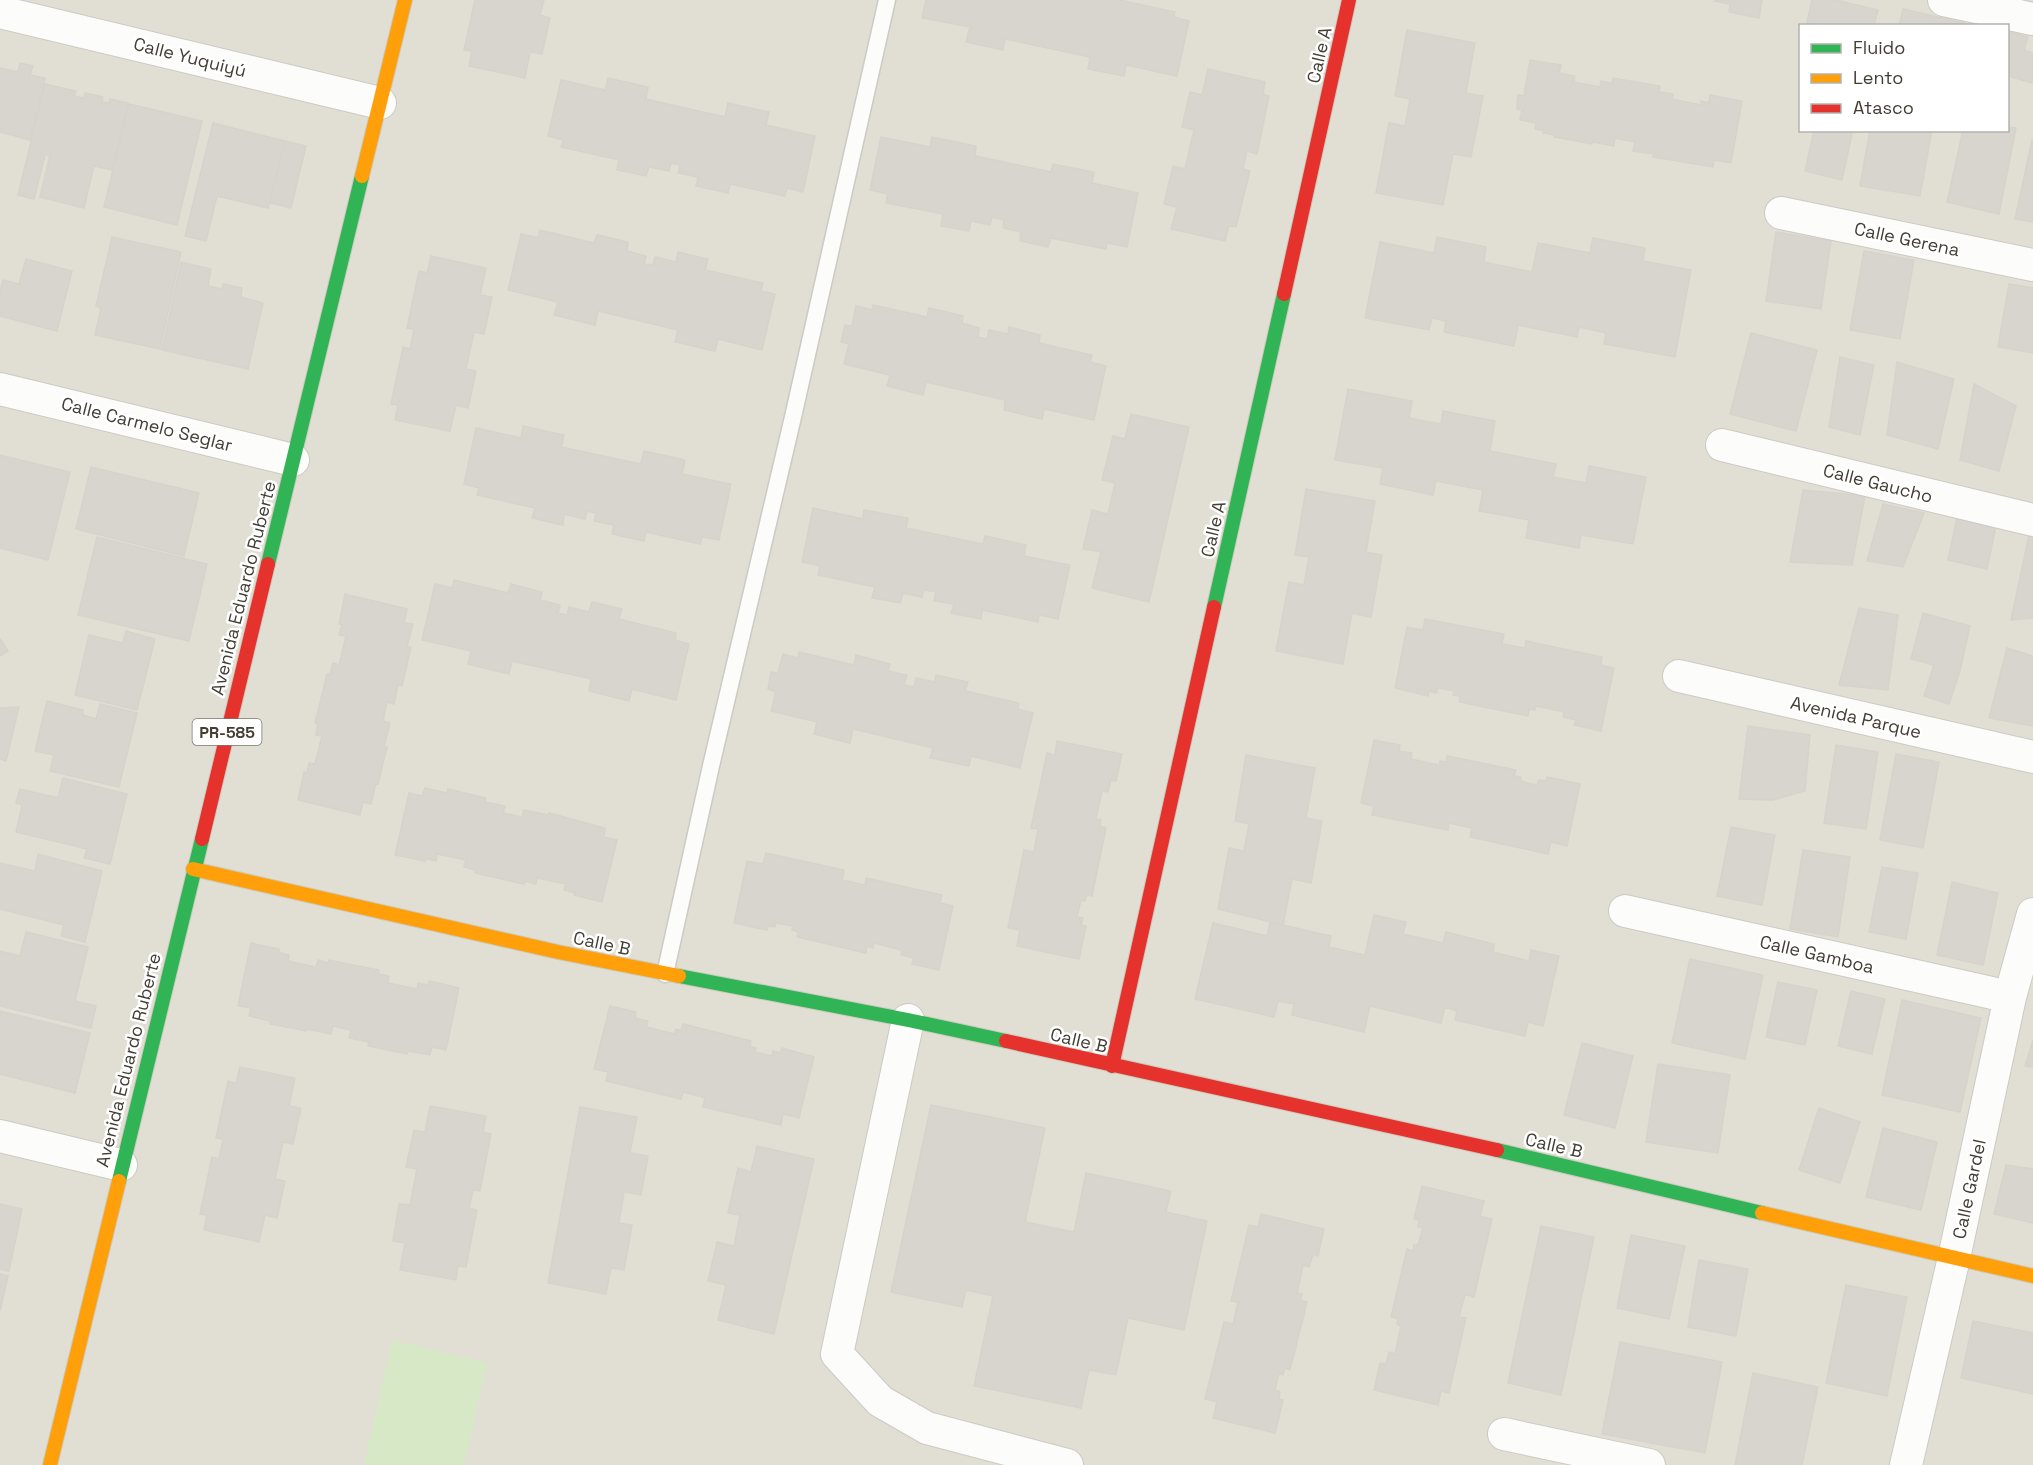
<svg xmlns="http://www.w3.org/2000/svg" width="2033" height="1465" viewBox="0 0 2033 1465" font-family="'Space Grotesk',sans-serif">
	<rect width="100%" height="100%" fill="#eeece6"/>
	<path fill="#e1dfd3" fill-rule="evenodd" d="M 0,0 L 2033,0 L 2033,1465 L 0,1465 ZM 1800,26 L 2008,26 L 2008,130 L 1800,130 Z"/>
	<path fill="#d7e8c6" d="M 392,1340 L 487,1363 L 464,1465 L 364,1465 Z"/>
	<path fill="#d7d5ce" stroke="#d6d3cc" stroke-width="1.5" d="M 475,0 L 544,0 L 540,15 L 550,18 L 542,54 L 530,52 L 525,78 L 469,66 L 472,51 L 464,50 Z
		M 926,0 L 1120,0 L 1175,12 L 1174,17 L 1189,21 L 1177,76 L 1126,65 L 1124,76 L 1088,69 L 1090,57 L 1005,39 L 1003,50 L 966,42 L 970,27 L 922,18 Z
		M 1715,0 L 1762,0 L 1759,18 L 1729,12 L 1730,4 L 1714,1 Z
		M 1812,0 L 1836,0 L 1878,10 L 1874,26 L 1806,26 Z
		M 1903,9 L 1964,23 L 1964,26 L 1899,26 Z
		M 1407,30 L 1475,43 L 1466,93 L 1483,96 L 1471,157 L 1453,154 L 1443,205 L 1376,193 L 1389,123 L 1405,126 L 1410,99 L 1395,96 Z
		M 2008,32 L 2028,37 L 2024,50 L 2033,53 L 2032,83 L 2008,76 Z
		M 1530,60 L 1561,65 L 1559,73 L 1575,76 L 1574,82 L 1600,87 L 1601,81 L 1612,83 L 1613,78 L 1660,86 L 1659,92 L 1673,94 L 1672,99 L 1701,105 L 1701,101 L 1709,103 L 1710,95 L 1742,101 L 1731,163 L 1714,160 L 1713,167 L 1653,157 L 1654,154 L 1633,151 L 1635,142 L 1615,138 L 1614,146 L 1593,142 L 1592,144 L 1554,137 L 1555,135 L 1543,133 L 1544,131 L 1535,129 L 1536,123 L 1520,120 L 1522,110 L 1517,109 L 1518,95 L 1524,96 Z
		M 20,63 L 33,66 L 30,75 L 45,78 L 30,140 L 0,132 L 0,68 L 18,72 Z
		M 1208,69 L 1265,82 L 1263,94 L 1269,96 L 1257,154 L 1247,151 L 1243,169 L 1250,171 L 1236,227 L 1229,226 L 1225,241 L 1171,229 L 1177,207 L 1164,204 L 1173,166 L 1185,169 L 1194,130 L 1182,127 L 1190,92 L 1202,95 Z
		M 608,78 L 648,87 L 646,99 L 725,117 L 728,103 L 769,112 L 766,125 L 815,136 L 803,192 L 787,188 L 785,196 L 730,184 L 728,193 L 696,186 L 698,177 L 678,173 L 680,165 L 671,163 L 669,171 L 649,167 L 646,176 L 617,170 L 619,160 L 561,147 L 563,140 L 548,136 L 561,80 L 605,90 Z
		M 45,84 L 76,91 L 74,96 L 84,98 L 85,93 L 103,97 L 102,102 L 109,103 L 110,99 L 128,103 L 112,170 L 94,166 L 84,208 L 40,197 L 50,155 L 45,155 L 34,199 L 18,195 Z
		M 129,104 L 202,121 L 177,225 L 104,207 Z
		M 213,123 L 285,141 L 268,208 L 217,196 L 206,241 L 185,236 Z
		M 2008,127 L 2016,128 L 1999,214 L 1947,202 L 1963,130 L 2008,130 Z
		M 1814,130 L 1853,130 L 1842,180 L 1805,171 Z
		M 1870,130 L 1932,130 L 1920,196 L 1860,186 Z
		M 881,137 L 930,147 L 932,137 L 976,146 L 975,156 L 1051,172 L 1053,164 L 1094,172 L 1092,183 L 1138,193 L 1127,247 L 1107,243 L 1106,249 L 1051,238 L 1048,247 L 1020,241 L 1021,232 L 1003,228 L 1004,220 L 992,217 L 990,225 L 971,221 L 969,231 L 941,226 L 943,214 L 886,203 L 888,194 L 870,190 Z
		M 2032,140 L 2033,140 L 2033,222 L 2015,219 Z
		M 285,141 L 306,146 L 291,208 L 270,203 Z
		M 540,230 L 594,243 L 597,235 L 628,242 L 627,251 L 646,256 L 644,264 L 653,265 L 655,257 L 676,262 L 678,252 L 708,259 L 705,270 L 763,283 L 761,291 L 775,294 L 762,350 L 718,339 L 715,351 L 675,342 L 678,330 L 598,311 L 595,325 L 554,315 L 558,302 L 508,290 L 521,234 L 538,238 Z
		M 1776,232 L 1831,241 L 1821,309 L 1766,301 Z
		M 112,237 L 181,252 L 160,349 L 95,335 L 101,308 L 96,306 Z
		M 1437,237 L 1486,247 L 1484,262 L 1532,272 L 1538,243 L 1590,253 L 1593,238 L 1645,248 L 1643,261 L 1691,270 L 1675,357 L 1604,344 L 1606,333 L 1579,327 L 1577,337 L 1518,325 L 1514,346 L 1444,332 L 1446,321 L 1432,318 L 1429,330 L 1365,318 L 1380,242 L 1434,253 Z
		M 1864,251 L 1914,260 L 1900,339 L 1850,330 Z
		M 431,256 L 486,268 L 480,295 L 492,297 L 484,334 L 474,332 L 466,369 L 476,371 L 468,408 L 456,405 L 450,431 L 395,420 L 398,405 L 391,404 L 403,347 L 410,349 L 414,329 L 407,328 L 419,271 L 427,273 Z
		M 26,259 L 72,271 L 57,331 L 0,316 L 0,291 L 3,280 L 19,284 Z
		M 181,262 L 211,269 L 208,286 L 222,289 L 223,284 L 242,288 L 241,297 L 263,303 L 248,369 L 162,350 Z
		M 2009,284 L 2033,288 L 2033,353 L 1998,347 Z
		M 873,305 L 927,317 L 929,308 L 963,316 L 962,323 L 979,328 L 978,337 L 987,339 L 989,330 L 1008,334 L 1009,327 L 1040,335 L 1039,343 L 1092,355 L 1090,362 L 1106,366 L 1094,420 L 1044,409 L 1042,419 L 1004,410 L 1005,400 L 926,382 L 923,395 L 887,386 L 890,375 L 844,364 L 849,344 L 841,342 L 845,325 L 852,326 L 856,306 L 872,310 Z
		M 1751,333 L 1817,350 L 1796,431 L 1730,414 Z
		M 1840,357 L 1874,365 L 1860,435 L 1829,427 Z
		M 1897,362 L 1954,379 L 1938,449 L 1887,435 Z
		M 1974,384 L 2016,406 L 1999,471 L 1960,460 Z
		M 1348,389 L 1412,401 L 1409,418 L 1441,424 L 1443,411 L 1495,421 L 1490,451 L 1556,464 L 1553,477 L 1586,483 L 1589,466 L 1646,477 L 1633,544 L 1581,535 L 1579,548 L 1526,538 L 1529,520 L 1479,511 L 1483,490 L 1436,481 L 1433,495 L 1380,484 L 1383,468 L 1335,460 Z
		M 1131,414 L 1189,427 L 1149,602 L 1092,588 L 1101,552 L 1083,549 L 1092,510 L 1108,514 L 1115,483 L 1102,480 L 1113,436 L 1125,439 Z
		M 523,426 L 564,435 L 561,447 L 641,464 L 644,451 L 685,460 L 682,474 L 731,484 L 719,540 L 702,537 L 700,544 L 646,532 L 644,541 L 612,534 L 614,525 L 594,521 L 596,513 L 587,511 L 585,519 L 564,514 L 563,525 L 532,518 L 535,508 L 477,495 L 479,488 L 464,484 L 476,428 L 521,438 Z
		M 0,455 L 70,472 L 48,560 L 0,548 Z
		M 91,467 L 199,493 L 184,556 L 76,529 Z
		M 1306,489 L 1375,501 L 1366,552 L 1382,555 L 1371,617 L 1352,613 L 1343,664 L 1276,651 L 1289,582 L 1304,585 L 1309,557 L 1295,555 Z
		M 1803,490 L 1865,496 L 1852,565 L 1790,562 Z
		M 1883,504 L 1924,513 L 1903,567 L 1867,561 Z
		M 813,508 L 863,519 L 864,510 L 908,518 L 906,528 L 983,544 L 985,536 L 1026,545 L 1024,556 L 1070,565 L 1058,619 L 1039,615 L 1038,622 L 982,610 L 981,619 L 951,613 L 954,604 L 934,601 L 936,592 L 924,590 L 922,597 L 903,593 L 900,603 L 872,598 L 875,587 L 818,575 L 820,566 L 802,562 Z
		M 1957,517 L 1996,526 L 1987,569 L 1948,560 Z
		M 2029,535 L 2033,536 L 2033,618 L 2011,620 Z
		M 97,537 L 207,564 L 189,641 L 78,615 Z
		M 454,580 L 508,593 L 511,584 L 542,592 L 540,600 L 560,605 L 558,613 L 567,615 L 569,607 L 589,612 L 592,602 L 622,609 L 619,619 L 676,633 L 675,640 L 689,644 L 676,700 L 632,689 L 629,701 L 589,691 L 591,679 L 512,661 L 509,674 L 468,664 L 471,651 L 422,640 L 435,584 L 452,588 Z
		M 345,594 L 407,609 L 404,623 L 413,624 L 407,647 L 411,647 L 402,686 L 398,685 L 394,704 L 387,702 L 383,721 L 390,723 L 384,747 L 387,747 L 378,784 L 376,783 L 371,804 L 363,802 L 360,815 L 298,800 L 304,772 L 307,773 L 309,763 L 315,764 L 322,736 L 316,735 L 318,724 L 315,723 L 327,674 L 330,674 L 333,663 L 339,665 L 346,636 L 339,635 L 342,625 L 339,624 Z
		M 1859,608 L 1898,615 L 1888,690 L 1839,685 Z
		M 1923,613 L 1970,626 L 1960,671 L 1949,704 L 1924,696 L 1934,665 L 1911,659 Z
		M 1425,619 L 1504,634 L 1502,644 L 1525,648 L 1526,641 L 1602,657 L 1601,665 L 1614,668 L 1601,731 L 1574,725 L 1576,720 L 1563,717 L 1564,712 L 1536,706 L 1535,710 L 1529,709 L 1528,716 L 1459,702 L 1460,696 L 1453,695 L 1455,691 L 1438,688 L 1436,693 L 1429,691 L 1428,696 L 1395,688 L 1407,627 L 1423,630 Z
		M 126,631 L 155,639 L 137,710 L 75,695 L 89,635 L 123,643 Z
		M 0,639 L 8,651 L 0,656 Z
		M 2007,648 L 2033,656 L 2033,726 L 1989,718 Z
		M 799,652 L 854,665 L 856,655 L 890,664 L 888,671 L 907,675 L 904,685 L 914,687 L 916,678 L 935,682 L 936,675 L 968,682 L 965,691 L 1019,703 L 1018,709 L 1033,713 L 1020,768 L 971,756 L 969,766 L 930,758 L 933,748 L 853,729 L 850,743 L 814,734 L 817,722 L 771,711 L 776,692 L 768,689 L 771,672 L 778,673 L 783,654 L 798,658 Z
		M 47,701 L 83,710 L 83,715 L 96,719 L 100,704 L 137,713 L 119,787 L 50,771 L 54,755 L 35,751 Z
		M 19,707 L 6,761 L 0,759 L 0,708 Z
		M 1748,726 L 1810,735 L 1805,791 L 1773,800 L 1739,799 Z
		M 1374,740 L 1400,745 L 1399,751 L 1412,753 L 1411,759 L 1439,765 L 1440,761 L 1446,762 L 1447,756 L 1516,770 L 1514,776 L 1521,777 L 1520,781 L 1537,785 L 1539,780 L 1546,781 L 1547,777 L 1580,784 L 1567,846 L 1551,842 L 1548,854 L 1470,837 L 1472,828 L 1449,823 L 1448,830 L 1372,815 L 1374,806 L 1361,803 Z
		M 1057,741 L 1122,754 L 1116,781 L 1111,780 L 1108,792 L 1102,791 L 1096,819 L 1101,820 L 1100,826 L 1106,828 L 1092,896 L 1087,895 L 1085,901 L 1081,900 L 1077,917 L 1083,918 L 1081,925 L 1086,926 L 1079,959 L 1017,946 L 1020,930 L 1008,928 L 1024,850 L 1034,852 L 1038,829 L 1031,828 L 1047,753 L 1055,755 Z
		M 1836,745 L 1878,752 L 1866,829 L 1824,823 Z
		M 1896,754 L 1939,762 L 1923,848 L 1880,840 Z
		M 1246,755 L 1315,768 L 1306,818 L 1322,821 L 1311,883 L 1292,879 L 1283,925 L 1218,909 L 1229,848 L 1244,851 L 1249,824 L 1235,821 Z
		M 63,778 L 127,794 L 110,864 L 84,858 L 87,849 L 16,832 L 22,805 L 16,803 L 20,789 L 58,798 Z
		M 425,788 L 447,793 L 448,789 L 486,798 L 485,802 L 505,806 L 503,813 L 522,817 L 524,810 L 548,815 L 549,813 L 605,828 L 604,837 L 617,840 L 602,902 L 574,895 L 575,893 L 564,890 L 566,884 L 537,878 L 536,884 L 525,881 L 524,884 L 475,873 L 475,870 L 464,867 L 466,860 L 437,854 L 436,861 L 425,858 L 425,861 L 395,855 L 409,793 L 422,796 Z
		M 1731,827 L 1775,835 L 1762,905 L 1717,896 Z
		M 1803,850 L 1850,857 L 1838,937 L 1790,929 Z
		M 766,853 L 844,870 L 842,880 L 865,885 L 866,878 L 942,895 L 940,903 L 953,906 L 939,970 L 912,964 L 914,958 L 901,955 L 902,950 L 874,943 L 873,948 L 867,946 L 866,953 L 797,937 L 798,932 L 792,930 L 793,926 L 776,923 L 775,927 L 768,926 L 767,930 L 734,923 L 747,861 L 763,864 Z
		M 38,854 L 102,871 L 85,942 L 61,936 L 64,925 L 0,909 L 0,863 L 35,871 Z
		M 1882,867 L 1918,873 L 1906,939 L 1869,932 Z
		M 1952,882 L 1998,893 L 1983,965 L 1937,955 Z
		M 1374,915 L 1406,922 L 1403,934 L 1443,943 L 1446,932 L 1494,944 L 1493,952 L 1529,961 L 1531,950 L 1559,956 L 1543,1026 L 1528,1022 L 1525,1036 L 1455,1020 L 1457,1011 L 1445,1007 L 1441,1023 L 1370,1006 L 1364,1032 L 1292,1015 L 1294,1004 L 1278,1001 L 1274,1017 L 1195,999 L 1213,923 L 1267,936 L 1270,922 L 1331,936 L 1329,947 L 1365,955 Z
		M 26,932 L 88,947 L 75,1001 L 96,1006 L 91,1028 L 0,1006 L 0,951 L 20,956 Z
		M 251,943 L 279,949 L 279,952 L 289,955 L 288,961 L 316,967 L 318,960 L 328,963 L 329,960 L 379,970 L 378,974 L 389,976 L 388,983 L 417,989 L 418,983 L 428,985 L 429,981 L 459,988 L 446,1050 L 432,1047 L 430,1055 L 408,1051 L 407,1054 L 368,1046 L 369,1042 L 349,1038 L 351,1030 L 333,1026 L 331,1034 L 307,1029 L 306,1031 L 270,1024 L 270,1021 L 249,1016 L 251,1008 L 238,1006 Z
		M 1690,959 L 1763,975 L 1745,1059 L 1672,1043 Z
		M 1778,982 L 1817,990 L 1805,1045 L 1766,1037 Z
		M 1851,991 L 1885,999 L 1872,1054 L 1838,1046 Z
		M 1902,1000 L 1981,1018 L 1960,1112 L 1882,1095 Z
		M 610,1006 L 636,1012 L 635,1018 L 648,1021 L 646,1027 L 674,1034 L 676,1029 L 681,1031 L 683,1024 L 751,1041 L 750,1046 L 756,1048 L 755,1052 L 772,1056 L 773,1051 L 780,1053 L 782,1048 L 814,1057 L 799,1118 L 783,1114 L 781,1125 L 703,1107 L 705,1098 L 683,1092 L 681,1099 L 606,1081 L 608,1072 L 594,1069 Z
		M 0,1011 L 90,1033 L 75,1093 L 0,1074 Z
		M 2033,1040 L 2033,1067 L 2025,1066 Z
		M 1582,1043 L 1633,1056 L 1615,1128 L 1564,1115 Z
		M 1658,1064 L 1730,1075 L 1718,1153 L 1646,1142 Z
		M 240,1067 L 295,1078 L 289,1106 L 301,1108 L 293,1144 L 283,1142 L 275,1179 L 285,1181 L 277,1218 L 265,1215 L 259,1242 L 204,1230 L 207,1215 L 200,1214 L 212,1157 L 219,1159 L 223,1139 L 216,1138 L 228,1081 L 236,1083 Z
		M 931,1105 L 1045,1128 L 1025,1222 L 1074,1232 L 1086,1173 L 1171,1191 L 1166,1212 L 1207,1221 L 1184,1330 L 1128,1318 L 1116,1375 L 1089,1370 L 1081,1408 L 974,1386 L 993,1296 L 966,1290 L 962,1307 L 891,1292 Z
		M 430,1106 L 486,1116 L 483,1132 L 491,1134 L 480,1191 L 473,1190 L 469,1208 L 477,1210 L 466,1267 L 458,1266 L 456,1280 L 400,1270 L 405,1243 L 393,1241 L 399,1204 L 410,1205 L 417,1169 L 406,1167 L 414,1130 L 425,1132 Z
		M 580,1107 L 637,1117 L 630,1153 L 648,1156 L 641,1195 L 624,1192 L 619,1223 L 632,1225 L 624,1270 L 611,1268 L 606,1294 L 548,1283 Z
		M 1819,1108 L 1860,1122 L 1840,1183 L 1799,1170 Z
		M 1883,1128 L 1937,1142 L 1921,1210 L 1866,1197 Z
		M 757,1146 L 814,1159 L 774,1334 L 718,1320 L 726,1285 L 708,1281 L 717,1242 L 734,1246 L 740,1215 L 728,1213 L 738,1168 L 751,1172 Z
		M 2006,1165 L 2033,1169 L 2033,1223 L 1994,1214 Z
		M 1422,1186 L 1484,1201 L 1480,1216 L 1492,1219 L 1474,1297 L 1465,1294 L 1459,1317 L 1466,1318 L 1449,1393 L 1441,1391 L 1438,1405 L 1374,1390 L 1380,1363 L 1386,1364 L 1389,1352 L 1395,1354 L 1401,1326 L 1397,1324 L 1398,1319 L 1391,1317 L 1407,1249 L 1413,1251 L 1414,1245 L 1418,1245 L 1423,1228 L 1418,1227 L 1419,1220 L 1414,1219 Z
		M 0,1204 L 22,1209 L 9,1271 L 0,1269 Z
		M 1261,1214 L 1324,1229 L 1318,1256 L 1313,1254 L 1309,1267 L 1303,1265 L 1297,1293 L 1302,1294 L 1300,1300 L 1307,1302 L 1290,1370 L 1285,1368 L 1283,1375 L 1279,1373 L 1275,1390 L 1280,1392 L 1279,1399 L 1283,1400 L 1275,1433 L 1213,1418 L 1217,1402 L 1205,1399 L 1224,1322 L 1233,1324 L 1238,1302 L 1231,1301 L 1249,1225 L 1258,1227 Z
		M 1541,1226 L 1594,1237 L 1561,1395 L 1508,1383 Z
		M 1631,1235 L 1685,1246 L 1669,1319 L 1617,1308 Z
		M 1699,1260 L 1748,1269 L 1736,1336 L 1688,1327 Z
		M 0,1274 L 8,1276 L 0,1311 Z
		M 1846,1285 L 1907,1297 L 1887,1396 L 1826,1383 Z
		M 1973,1321 L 2033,1333 L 2033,1394 L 1961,1378 Z
		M 1620,1342 L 1722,1362 L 1705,1453 L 1602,1434 Z
		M 1753,1373 L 1818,1387 L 1802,1465 L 1735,1465 Z"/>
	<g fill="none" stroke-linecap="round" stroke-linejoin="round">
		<g stroke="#cbcac4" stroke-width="19">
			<path id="lane" d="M 665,974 L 711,766 L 793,417 L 887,0"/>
		</g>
		<g stroke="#cbcac4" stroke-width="34">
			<path id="street" d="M 1944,0 L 2033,19
				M 0,12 L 380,103
				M 1781,213 L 2033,265
				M 0,389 L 293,460
				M 1722,445 L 2033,520
				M 1679,676 L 2033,757
				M 1625,911 L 2010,997
				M 908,1020 L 837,1354 L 880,1401 L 927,1428 L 1067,1465
				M 0,1136 L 121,1165
				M 1504,1434 L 1649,1465
				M 1906,1465 L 1954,1258 L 2010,997 L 2033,914"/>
		</g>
		<g stroke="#cccabd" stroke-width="16">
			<path id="fast" d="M 268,564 L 362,176
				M 1214,607 L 1284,294
				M 679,976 L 908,1020 L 1006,1041
				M 1497,1150 L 1762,1213
				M 119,1181 L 202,839"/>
		</g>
		<g stroke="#cccabd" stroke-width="16">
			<path id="slow" d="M 362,176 L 405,0
				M 193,869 L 558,952 L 679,976
				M 1762,1213 L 2033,1276
				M 50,1465 L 119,1181"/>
		</g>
		<g stroke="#cccabd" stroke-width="16">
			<path id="jam" d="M 1284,294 L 1349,0
				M 202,839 L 268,564
				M 1006,1041 L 1497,1150
				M 1112,1066 L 1214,607"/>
		</g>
		<use href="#lane" stroke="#fcfcfb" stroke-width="16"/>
		<use href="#street" stroke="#fcfcfb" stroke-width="32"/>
		<use href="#fast" stroke="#30b455" stroke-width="14"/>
		<use href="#slow" stroke="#ff9f0a" stroke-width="14"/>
		<use href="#jam" stroke="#e5322d" stroke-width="14"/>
	</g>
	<g text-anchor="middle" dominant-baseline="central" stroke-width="5" stroke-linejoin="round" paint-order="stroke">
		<rect fill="#fff" stroke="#7b7870" stroke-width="1.5" x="192.5" y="719" width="69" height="26" rx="4.5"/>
		<g font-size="16" font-weight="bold" fill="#423e33">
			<text x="227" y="732">PR-585</text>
		</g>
		<g font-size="18" fill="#423e33" stroke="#fff">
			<text transform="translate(1319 55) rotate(-77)">Calle A</text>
			<text transform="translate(190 57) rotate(14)">Calle Yuquiyú</text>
			<text transform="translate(1907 239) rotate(12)">Calle Gerena</text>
			<text transform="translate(147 424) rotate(14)">Calle Carmelo Seglar</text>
			<text transform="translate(1878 483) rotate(14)">Calle Gaucho</text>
			<text transform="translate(1213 529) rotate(-77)">Calle A</text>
			<text transform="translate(243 588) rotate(-76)">Avenida Eduardo Ruberte</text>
			<text transform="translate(1856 717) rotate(13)">Avenida Parque</text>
			<text transform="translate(602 943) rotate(12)">Calle B</text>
			<text transform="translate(1817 954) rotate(13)">Calle Gamboa</text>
			<text transform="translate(1079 1040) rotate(13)">Calle B</text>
			<text transform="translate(128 1060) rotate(-76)">Avenida Eduardo Ruberte</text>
			<text transform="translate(1554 1145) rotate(13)">Calle B</text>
			<text transform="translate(1969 1189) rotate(-78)">Calle Gardel</text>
		</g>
	</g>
	<rect x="1799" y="24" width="210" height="108" fill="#ffffff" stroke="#b3b2ad" stroke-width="1.5"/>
	<rect x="1811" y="44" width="30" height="9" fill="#30b455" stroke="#b3b2ad" stroke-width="1.5"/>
	<text x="1853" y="54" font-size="18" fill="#423e33">Fluido</text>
	<rect x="1811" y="74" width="30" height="9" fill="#ff9f0a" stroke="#b3b2ad" stroke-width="1.5"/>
	<text x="1853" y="84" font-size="18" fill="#423e33">Lento</text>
	<rect x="1811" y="104" width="30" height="9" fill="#e5322d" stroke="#b3b2ad" stroke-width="1.5"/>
	<text x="1853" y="114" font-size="18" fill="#423e33">Atasco</text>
</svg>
